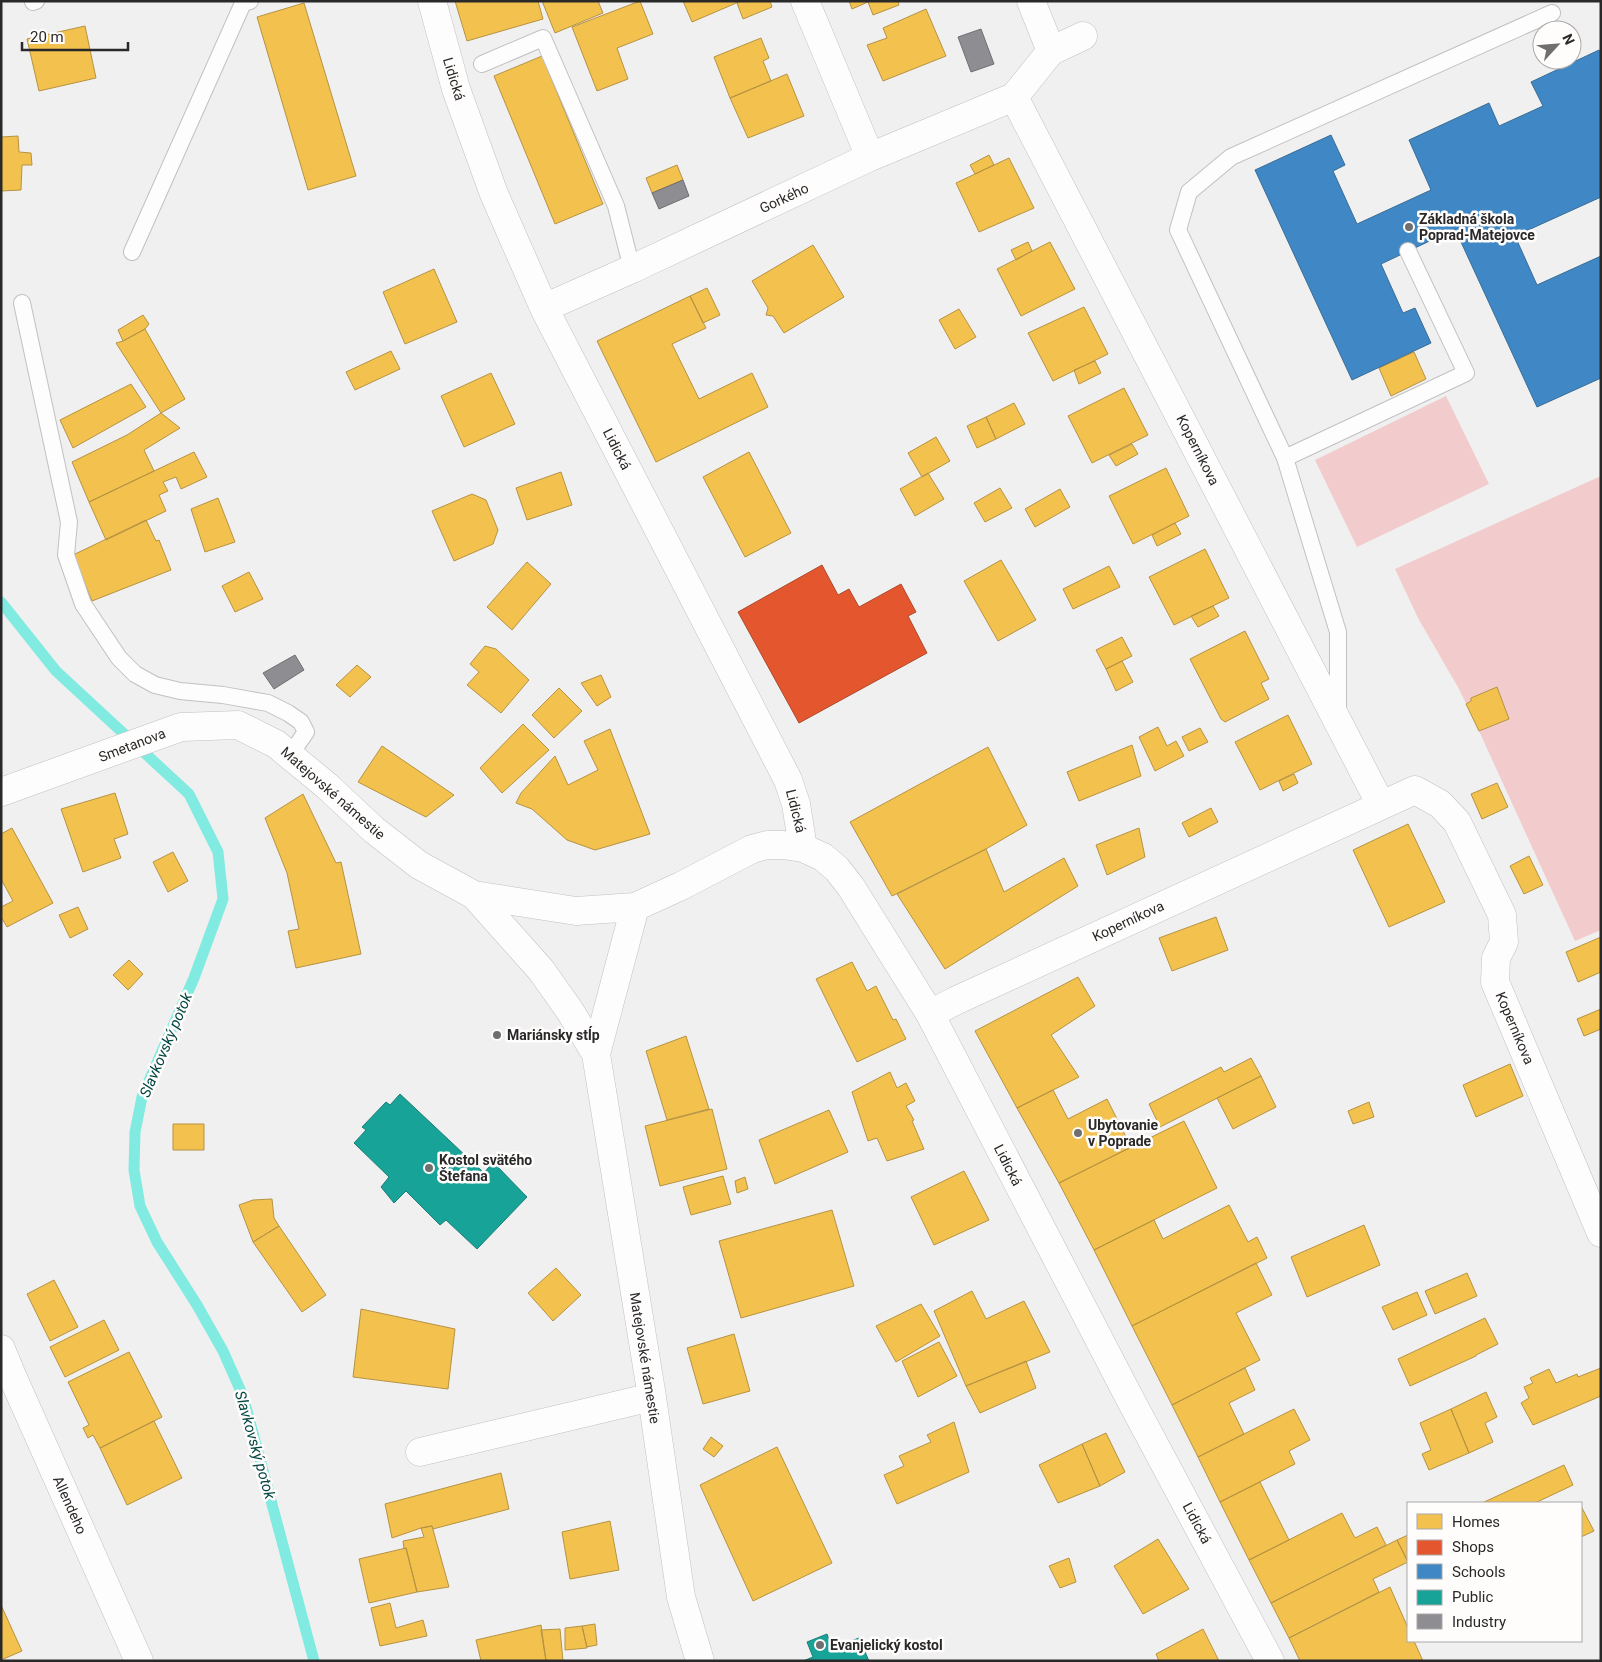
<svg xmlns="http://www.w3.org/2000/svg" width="1602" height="1662" viewBox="0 0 1602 1662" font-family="Roboto,sans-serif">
	<rect width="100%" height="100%" fill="#f1f0f0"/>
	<path fill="#f2cbcc" d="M 1446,396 L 1489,484 L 1357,547 L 1315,460 Z
		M 1601,476 L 1601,930 L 1575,941 L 1479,731 L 1459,689 L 1418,618 L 1395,569 Z"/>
	<path fill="#f2c14e" stroke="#b69343" d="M 455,1 L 538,1 L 543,19 L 467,41 Z
		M 542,1 L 598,1 L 603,13 L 555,33 Z
		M 640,1 L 653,34 L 617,48 L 628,79 L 597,91 L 572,27 Z
		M 683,1 L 741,1 L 692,22 Z
		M 741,1 L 770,1 L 772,7 L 743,19 L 737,3 Z
		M 849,1 L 898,1 L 899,5 L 873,15 L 868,2 L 852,9 Z
		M 304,3 L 356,176 L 308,190 L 257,17 Z
		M 926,9 L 946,56 L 883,81 L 867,45 L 887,38 L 883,28 Z
		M 85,26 L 96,78 L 39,91 L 27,39 Z
		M 761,38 L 769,58 L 763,61 L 771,81 L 730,98 L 714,57 Z
		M 542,56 L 603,204 L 555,224 L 494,76 Z
		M 787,74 L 804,116 L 748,138 L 730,98 Z
		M 18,136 L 19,152 L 31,153 L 32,165 L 22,165 L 21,190 L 1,191 L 1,137 Z
		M 989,155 L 994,165 L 975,174 L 970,165 Z
		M 1009,158 L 1034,208 L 979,232 L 956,183 Z
		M 677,165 L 683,180 L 652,193 L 646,178 Z
		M 1028,242 L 1032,251 L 1016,260 L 1011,250 Z
		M 1050,242 L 1075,289 L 1021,316 L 997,269 Z
		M 813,245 L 844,297 L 784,333 L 773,316 L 766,315 L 768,308 L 752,281 Z
		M 434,269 L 457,322 L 405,344 L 383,292 Z
		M 707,288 L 720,315 L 703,323 L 690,296 Z
		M 690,296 L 706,328 L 672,344 L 699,399 L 752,373 L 768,407 L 656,462 L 597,341 Z
		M 1084,307 L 1108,354 L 1053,381 L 1028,333 Z
		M 959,309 L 976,337 L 955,349 L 939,320 Z
		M 143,315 L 149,324 L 145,329 L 123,341 L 118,330 Z
		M 145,329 L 185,399 L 161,413 L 116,343 L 123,341 Z
		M 391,351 L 400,369 L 355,390 L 346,372 Z
		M 1414,352 L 1426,379 L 1391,396 L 1379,368 Z
		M 1095,361 L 1101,373 L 1079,384 L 1074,370 Z
		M 491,373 L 515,424 L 464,447 L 441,396 Z
		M 131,384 L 146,407 L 73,448 L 60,420 Z
		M 1124,388 L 1148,435 L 1092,463 L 1068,416 Z
		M 1014,403 L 1025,424 L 996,439 L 986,417 Z
		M 161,413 L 180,428 L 144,450 L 154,471 L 89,502 L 72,462 L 127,435 Z
		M 986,417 L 996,439 L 977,448 L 967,426 Z
		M 936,437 L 950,461 L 922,477 L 908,453 Z
		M 1132,444 L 1138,454 L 1116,466 L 1109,455 Z
		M 194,452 L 207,477 L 181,489 L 176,477 L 163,482 L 168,491 L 159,495 L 166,511 L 106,540 L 89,502 Z
		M 749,452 L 791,533 L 745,557 L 703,477 Z
		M 1166,468 L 1189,516 L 1133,544 L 1109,496 Z
		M 561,472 L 572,505 L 527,520 L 516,488 Z
		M 928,473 L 944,499 L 915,516 L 900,489 Z
		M 1000,488 L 1012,508 L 985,522 L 974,503 Z
		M 1060,489 L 1070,507 L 1035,527 L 1025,509 Z
		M 472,494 L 486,500 L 498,530 L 493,544 L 454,561 L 432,511 Z
		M 218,498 L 235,542 L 205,552 L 191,509 Z
		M 146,520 L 156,541 L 159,540 L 171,570 L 92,601 L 73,555 Z
		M 1175,523 L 1181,534 L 1157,546 L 1152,535 Z
		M 1205,549 L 1229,598 L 1174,625 L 1149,577 Z
		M 1001,560 L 1036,620 L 998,641 L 964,581 Z
		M 527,562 L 551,584 L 512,630 L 487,607 Z
		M 1109,566 L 1120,587 L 1073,609 L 1063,589 Z
		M 249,572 L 263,599 L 235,612 L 222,586 Z
		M 1213,606 L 1219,616 L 1198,627 L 1191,616 Z
		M 1245,631 L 1269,679 L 1261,683 L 1269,699 L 1225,722 L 1221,719 L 1190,659 Z
		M 1122,637 L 1132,656 L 1106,669 L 1096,650 Z
		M 485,646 L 496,649 L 529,680 L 501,713 L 467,685 L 479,672 L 470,664 Z
		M 1122,661 L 1133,682 L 1116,691 L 1106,669 Z
		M 357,665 L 371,677 L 350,697 L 336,685 Z
		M 601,675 L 611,697 L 597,706 L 581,683 Z
		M 1497,687 L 1509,719 L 1479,731 L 1466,704 L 1471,701 L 1471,698 Z
		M 559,688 L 582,711 L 554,738 L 532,715 Z
		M 1288,715 L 1312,764 L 1260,790 L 1235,742 Z
		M 523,724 L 549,750 L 502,793 L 480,768 Z
		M 1158,727 L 1167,746 L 1176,741 L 1184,756 L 1155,771 L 1139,737 Z
		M 1200,728 L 1208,742 L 1189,751 L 1182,737 Z
		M 610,729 L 650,834 L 595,850 L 567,840 L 532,809 L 516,803 L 521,793 L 555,756 L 568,785 L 598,770 L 584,741 Z
		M 1132,745 L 1141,776 L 1079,801 L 1067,772 Z
		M 382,746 L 454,795 L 426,817 L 358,782 Z
		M 988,747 L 1027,825 L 986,849 L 892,896 L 850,822 Z
		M 1294,774 L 1298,783 L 1283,791 L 1279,781 Z
		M 1497,783 L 1508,807 L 1482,819 L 1471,794 Z
		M 115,793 L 128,834 L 114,839 L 121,858 L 83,872 L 61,809 Z
		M 303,794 L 336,863 L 341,862 L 361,954 L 296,968 L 288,931 L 299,929 L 287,873 L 265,818 Z
		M 1211,808 L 1218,822 L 1189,837 L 1182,823 Z
		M 1408,824 L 1445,902 L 1389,927 L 1353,850 Z
		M 12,828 L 53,903 L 7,927 L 1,917 L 1,907 L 13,901 L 1,879 L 1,834 Z
		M 1139,828 L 1145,857 L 1107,875 L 1096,845 Z
		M 986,849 L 1004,892 L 1064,858 L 1078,886 L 945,969 L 897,894 Z
		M 173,852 L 188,881 L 168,892 L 153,862 Z
		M 1529,856 L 1543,885 L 1524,894 L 1510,866 Z
		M 78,907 L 88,929 L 70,938 L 59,915 Z
		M 1216,917 L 1228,950 L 1172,971 L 1159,938 Z
		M 1601,937 L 1601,972 L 1578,982 L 1566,952 Z
		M 129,960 L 143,974 L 128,990 L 113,975 Z
		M 852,962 L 867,991 L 876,986 L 893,1020 L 896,1019 L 906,1039 L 857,1062 L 816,979 Z
		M 1078,977 L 1095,1006 L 1051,1035 L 1079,1077 L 1017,1108 L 975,1031 Z
		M 1601,1009 L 1601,1029 L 1584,1036 L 1577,1019 Z
		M 686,1036 L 709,1109 L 667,1120 L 646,1051 Z
		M 1251,1058 L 1261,1076 L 1160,1127 L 1149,1104 L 1221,1067 L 1224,1072 Z
		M 1510,1064 L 1523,1096 L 1476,1117 L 1463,1085 Z
		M 890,1072 L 897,1088 L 906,1083 L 915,1101 L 906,1106 L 914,1120 L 912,1121 L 924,1149 L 887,1161 L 877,1138 L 868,1141 L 852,1092 Z
		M 1261,1076 L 1276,1107 L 1233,1129 L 1217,1098 Z
		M 1053,1090 L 1068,1119 L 1107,1099 L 1131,1147 L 1059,1183 L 1017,1108 Z
		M 1369,1102 L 1374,1117 L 1353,1124 L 1348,1111 Z
		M 712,1109 L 727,1169 L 660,1186 L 645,1126 Z
		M 829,1110 L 848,1152 L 775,1184 L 759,1140 Z
		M 1184,1121 L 1217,1188 L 1094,1250 L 1059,1183 Z
		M 173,1124 L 204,1124 L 204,1150 L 173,1150 Z
		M 964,1171 L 989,1220 L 934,1245 L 911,1197 Z
		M 723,1176 L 731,1204 L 691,1215 L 683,1187 Z
		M 745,1177 L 748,1189 L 737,1193 L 735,1181 Z
		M 272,1199 L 274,1218 L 279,1226 L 253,1242 L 239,1205 L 253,1200 Z
		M 1229,1205 L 1248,1242 L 1257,1237 L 1267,1258 L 1132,1326 L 1094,1250 L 1154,1220 L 1163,1239 Z
		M 832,1210 L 854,1286 L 741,1318 L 719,1241 Z
		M 1364,1225 L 1380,1265 L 1307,1297 L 1291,1257 Z
		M 279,1226 L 326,1295 L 302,1312 L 253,1242 Z
		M 1256,1263 L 1272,1295 L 1236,1313 L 1260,1360 L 1172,1405 L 1132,1326 Z
		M 556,1268 L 581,1295 L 553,1321 L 528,1293 Z
		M 1467,1273 L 1477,1296 L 1435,1314 L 1425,1291 Z
		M 54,1280 L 78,1327 L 50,1341 L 27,1294 Z
		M 972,1291 L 986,1319 L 1024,1301 L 1050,1352 L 966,1386 L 934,1311 Z
		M 1417,1292 L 1427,1315 L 1393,1330 L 1382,1307 Z
		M 921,1304 L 940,1336 L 896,1362 L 876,1326 Z
		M 361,1309 L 455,1329 L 448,1389 L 353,1377 Z
		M 1485,1318 L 1498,1344 L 1476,1355 L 1476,1356 L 1410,1386 L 1398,1359 Z
		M 104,1320 L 119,1350 L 65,1377 L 50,1347 Z
		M 734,1334 L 750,1391 L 703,1404 L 687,1348 Z
		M 939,1342 L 957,1376 L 918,1397 L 902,1361 Z
		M 129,1352 L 162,1417 L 100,1448 L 93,1435 L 88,1438 L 83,1428 L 89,1425 L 68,1382 Z
		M 1026,1361 L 1036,1388 L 980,1413 L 966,1386 Z
		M 1245,1368 L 1255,1390 L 1229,1403 L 1244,1434 L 1198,1457 L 1172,1405 Z
		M 1601,1368 L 1601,1396 L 1533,1425 L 1521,1403 L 1529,1398 L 1524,1387 L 1533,1383 L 1530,1378 L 1549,1369 L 1556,1383 L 1577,1374 L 1578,1377 Z
		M 1486,1392 L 1497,1417 L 1485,1423 L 1493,1442 L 1469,1453 L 1451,1409 Z
		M 1294,1409 L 1310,1440 L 1289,1451 L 1295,1464 L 1220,1502 L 1198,1457 Z
		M 1451,1409 L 1469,1453 L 1429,1470 L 1422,1454 L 1431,1450 L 1420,1423 Z
		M 154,1421 L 182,1478 L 127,1505 L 100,1448 Z
		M 954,1422 L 969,1472 L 897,1504 L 884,1475 L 904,1466 L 899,1456 L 931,1442 L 927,1435 Z
		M 1106,1433 L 1125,1472 L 1100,1486 L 1082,1444 Z
		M 711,1437 L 723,1446 L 714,1457 L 703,1449 Z
		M 1082,1444 L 1100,1486 L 1058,1503 L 1039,1465 Z
		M 777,1447 L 832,1563 L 753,1601 L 700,1485 Z
		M 1564,1465 L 1573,1485 L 1535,1503 L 1482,1503 Z
		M 501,1473 L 509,1509 L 433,1529 L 432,1526 L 421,1528 L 392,1538 L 385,1504 Z
		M 1260,1482 L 1289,1540 L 1249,1560 L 1220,1502 Z
		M 1581,1506 L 1594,1531 L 1581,1537 Z
		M 1342,1513 L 1355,1538 L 1377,1527 L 1386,1545 L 1271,1603 L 1249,1560 Z
		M 610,1521 L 619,1570 L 570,1579 L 562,1532 Z
		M 432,1526 L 449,1587 L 417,1592 L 406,1548 L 404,1549 L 403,1541 L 424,1537 L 421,1528 Z
		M 1408,1535 L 1408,1562 L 1397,1540 Z
		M 1158,1539 L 1189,1589 L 1143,1614 L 1114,1566 Z
		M 1397,1540 L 1408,1562 L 1373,1579 L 1379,1592 L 1289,1638 L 1271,1603 Z
		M 406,1548 L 417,1592 L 369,1603 L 359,1559 Z
		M 1069,1558 L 1076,1582 L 1060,1588 L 1049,1566 Z
		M 1390,1587 L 1408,1628 L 1408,1641 L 1414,1641 L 1423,1661 L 1300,1661 L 1289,1638 Z
		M 390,1603 L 396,1628 L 423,1620 L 427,1636 L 380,1646 L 371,1608 Z
		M 1,1605 L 22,1651 L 1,1660 Z
		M 595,1624 L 597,1645 L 587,1647 L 582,1626 Z
		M 541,1625 L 546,1661 L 481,1661 L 476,1640 Z
		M 582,1626 L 587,1648 L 565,1650 L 565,1628 Z
		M 560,1629 L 563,1661 L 546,1661 L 541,1630 Z
		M 1203,1629 L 1219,1661 L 1159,1661 L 1156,1654 Z"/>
	<path fill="#e4572e" stroke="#ac492c" d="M 822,565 L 838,595 L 849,589 L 859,607 L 901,584 L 916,612 L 908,616 L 927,653 L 799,723 L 738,612 Z"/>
	<path fill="#3f88c5" stroke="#396c96" d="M 1599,50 L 1601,54 L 1601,197 L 1515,236 L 1537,285 L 1601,256 L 1601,378 L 1537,407 L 1455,229 L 1381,264 L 1403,313 L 1415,308 L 1431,343 L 1352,380 L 1255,170 L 1331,135 L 1345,165 L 1333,171 L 1357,224 L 1431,190 L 1409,140 L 1489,103 L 1499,126 L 1543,106 L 1531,82 Z"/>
	<path fill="#17a398" stroke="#1d7e77" d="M 400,1094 L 484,1173 L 493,1162 L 527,1197 L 477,1249 L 446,1220 L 440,1225 L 406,1191 L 394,1203 L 381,1187 L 389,1177 L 354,1143 L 366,1130 L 362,1127 L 386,1102 L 390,1105 Z
		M 827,1634 L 832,1648 L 859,1638 L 869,1661 L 803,1661 L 813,1657 L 807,1642 Z"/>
	<path fill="#8d8d92" stroke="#6f6f72" d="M 981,29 L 994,64 L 971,72 L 958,37 Z
		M 683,180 L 689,196 L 659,209 L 652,193 Z
		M 295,655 L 304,670 L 274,689 L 263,673 Z"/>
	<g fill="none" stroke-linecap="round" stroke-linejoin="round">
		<path stroke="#82ebe1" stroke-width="11" d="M 1,602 L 56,671 L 189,794 L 218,852 L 223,899 L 194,978 L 142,1097 L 135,1132 L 134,1170 L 140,1206 L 157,1242 L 197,1305 L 223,1351 L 243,1396 L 314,1661"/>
		<g stroke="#c2c0c0" stroke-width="18">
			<path id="service" d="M 33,2 L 36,1
				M 482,64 L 543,38 L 616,206 L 632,269
				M 132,252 L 243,3 L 250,1
				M 22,303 L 69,522 L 66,555 L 83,604 L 119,658 L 135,674 L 155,685 L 180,691 L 223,695 L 268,703 L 288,713 L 301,722 L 306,732 L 290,755
				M 1285,458 L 1466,373 L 1408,251
				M 1338,715 L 1338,632 L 1285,458 L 1178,230 L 1189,192 L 1231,157 L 1552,13"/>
		</g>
		<g stroke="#c2c0c0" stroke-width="29">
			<path id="minor" d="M 432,1 L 456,89 L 494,194 L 544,308 L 788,780 L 796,804 L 803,848
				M 1031,1 L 1051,51
				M 1014,97 L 1381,805
				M 870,157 L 1014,97 L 1051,51 L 1083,36
				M 544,308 L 632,269 L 870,157 L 805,1
				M 1,792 L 181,727 L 238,725 L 276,744 L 327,786 L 374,830 L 419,865 L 474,895 L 576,911 L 635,907 L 681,886 L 752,849 L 767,845 L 783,845 L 803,848 L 823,857 L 837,869 L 851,887 L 930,1014 L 1129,1397 L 1270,1661
				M 474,895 L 541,970 L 570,1011 L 596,1054 L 652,1397 L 681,1597 L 700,1661
				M 930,1014 L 955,1001 L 1415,790 L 1440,804 L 1457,822 L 1502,915 L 1504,942 L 1496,958 L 1495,982 L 1601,1233
				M 596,1054 L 635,907
				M 1,1349 L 13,1378 L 139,1661
				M 420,1452 L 652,1397"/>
		</g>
		<use href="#service" stroke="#fdfdfd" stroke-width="16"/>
		<use href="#minor" stroke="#fdfdfd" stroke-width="28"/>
	</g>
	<g fill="#706f6f" stroke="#fffcfc" stroke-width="2">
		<circle cx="1409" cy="227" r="5"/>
		<circle cx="497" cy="1035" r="5"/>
		<circle cx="1078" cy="1133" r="5"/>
		<circle cx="429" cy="1168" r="5"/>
		<circle cx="820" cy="1645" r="5"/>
	</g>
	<g text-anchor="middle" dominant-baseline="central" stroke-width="5" stroke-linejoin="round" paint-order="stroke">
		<g font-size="14" fill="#2a2929" stroke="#fffcfc">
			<text transform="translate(454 79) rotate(73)">Lidická</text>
			<text transform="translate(784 198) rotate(-25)">Gorkého</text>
			<text transform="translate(617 449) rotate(63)">Lidická</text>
			<text transform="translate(1198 450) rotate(63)">Koperníkova</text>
			<text transform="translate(132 745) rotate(-21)">Smetanova</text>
			<text transform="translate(333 793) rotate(41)">Matejovské námestie</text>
			<text transform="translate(796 811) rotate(76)">Lidická</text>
			<text transform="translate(1128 921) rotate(-25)">Koperníkova</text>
			<text transform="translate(1515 1028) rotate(67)">Koperníkova</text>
			<text transform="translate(1008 1165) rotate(63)">Lidická</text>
			<text transform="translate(645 1358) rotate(81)">Matejovské námestie</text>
			<text transform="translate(70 1505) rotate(66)">Allendeho</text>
			<text transform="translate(1197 1523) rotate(62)">Lidická</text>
		</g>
		<g font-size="14" font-weight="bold" fill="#2a2929" stroke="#fffcfc" text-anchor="start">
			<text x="1419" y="219">Základná škola<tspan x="1419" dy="16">Poprad-Matejovce</tspan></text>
			<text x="507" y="1035">Mariánsky stĺp</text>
			<text x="1088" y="1125">Ubytovanie<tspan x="1088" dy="16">v Poprade</tspan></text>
			<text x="439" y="1160">Kostol svätého<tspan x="439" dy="16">Štefana</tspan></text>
			<text x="830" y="1645">Evanjelický kostol</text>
		</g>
		<g font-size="15" font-style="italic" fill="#004742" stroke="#fffcfc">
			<text transform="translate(166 1045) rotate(-67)">Slavkovský potok</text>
			<text transform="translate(255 1445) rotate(74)">Slavkovský potok</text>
		</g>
	</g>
	<rect width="1602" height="1662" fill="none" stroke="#2a2929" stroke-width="5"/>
	<rect x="1407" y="1502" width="175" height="140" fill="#fffcfc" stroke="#aaa8a8"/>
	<rect x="1417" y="1514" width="25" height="15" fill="#f2c14e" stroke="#aaa8a8"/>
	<text x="1452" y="1527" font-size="15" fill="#2a2929">Homes</text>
	<rect x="1417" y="1540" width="25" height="15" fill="#e4572e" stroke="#aaa8a8"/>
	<text x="1452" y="1552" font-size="15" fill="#2a2929">Shops</text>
	<rect x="1417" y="1564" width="25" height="15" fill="#3f88c5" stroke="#aaa8a8"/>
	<text x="1452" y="1577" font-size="15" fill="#2a2929">Schools</text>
	<rect x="1417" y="1590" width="25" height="15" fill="#17a398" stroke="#aaa8a8"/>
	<text x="1452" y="1602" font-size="15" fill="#2a2929">Public</text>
	<rect x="1417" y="1614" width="25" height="15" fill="#8d8d92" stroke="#aaa8a8"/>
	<text x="1452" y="1627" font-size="15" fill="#2a2929">Industry</text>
	<g transform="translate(1557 45) rotate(64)"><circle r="24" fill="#fffcfc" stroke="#aaa8a8"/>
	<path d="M0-4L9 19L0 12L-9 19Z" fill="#706f6f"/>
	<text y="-8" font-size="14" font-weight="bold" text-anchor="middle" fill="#2a2929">N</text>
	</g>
	<path d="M22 42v8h106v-8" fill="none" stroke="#2a2929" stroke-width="2.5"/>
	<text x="30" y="42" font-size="15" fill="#2a2929" stroke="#fffcfc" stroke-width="4" paint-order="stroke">20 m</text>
</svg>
